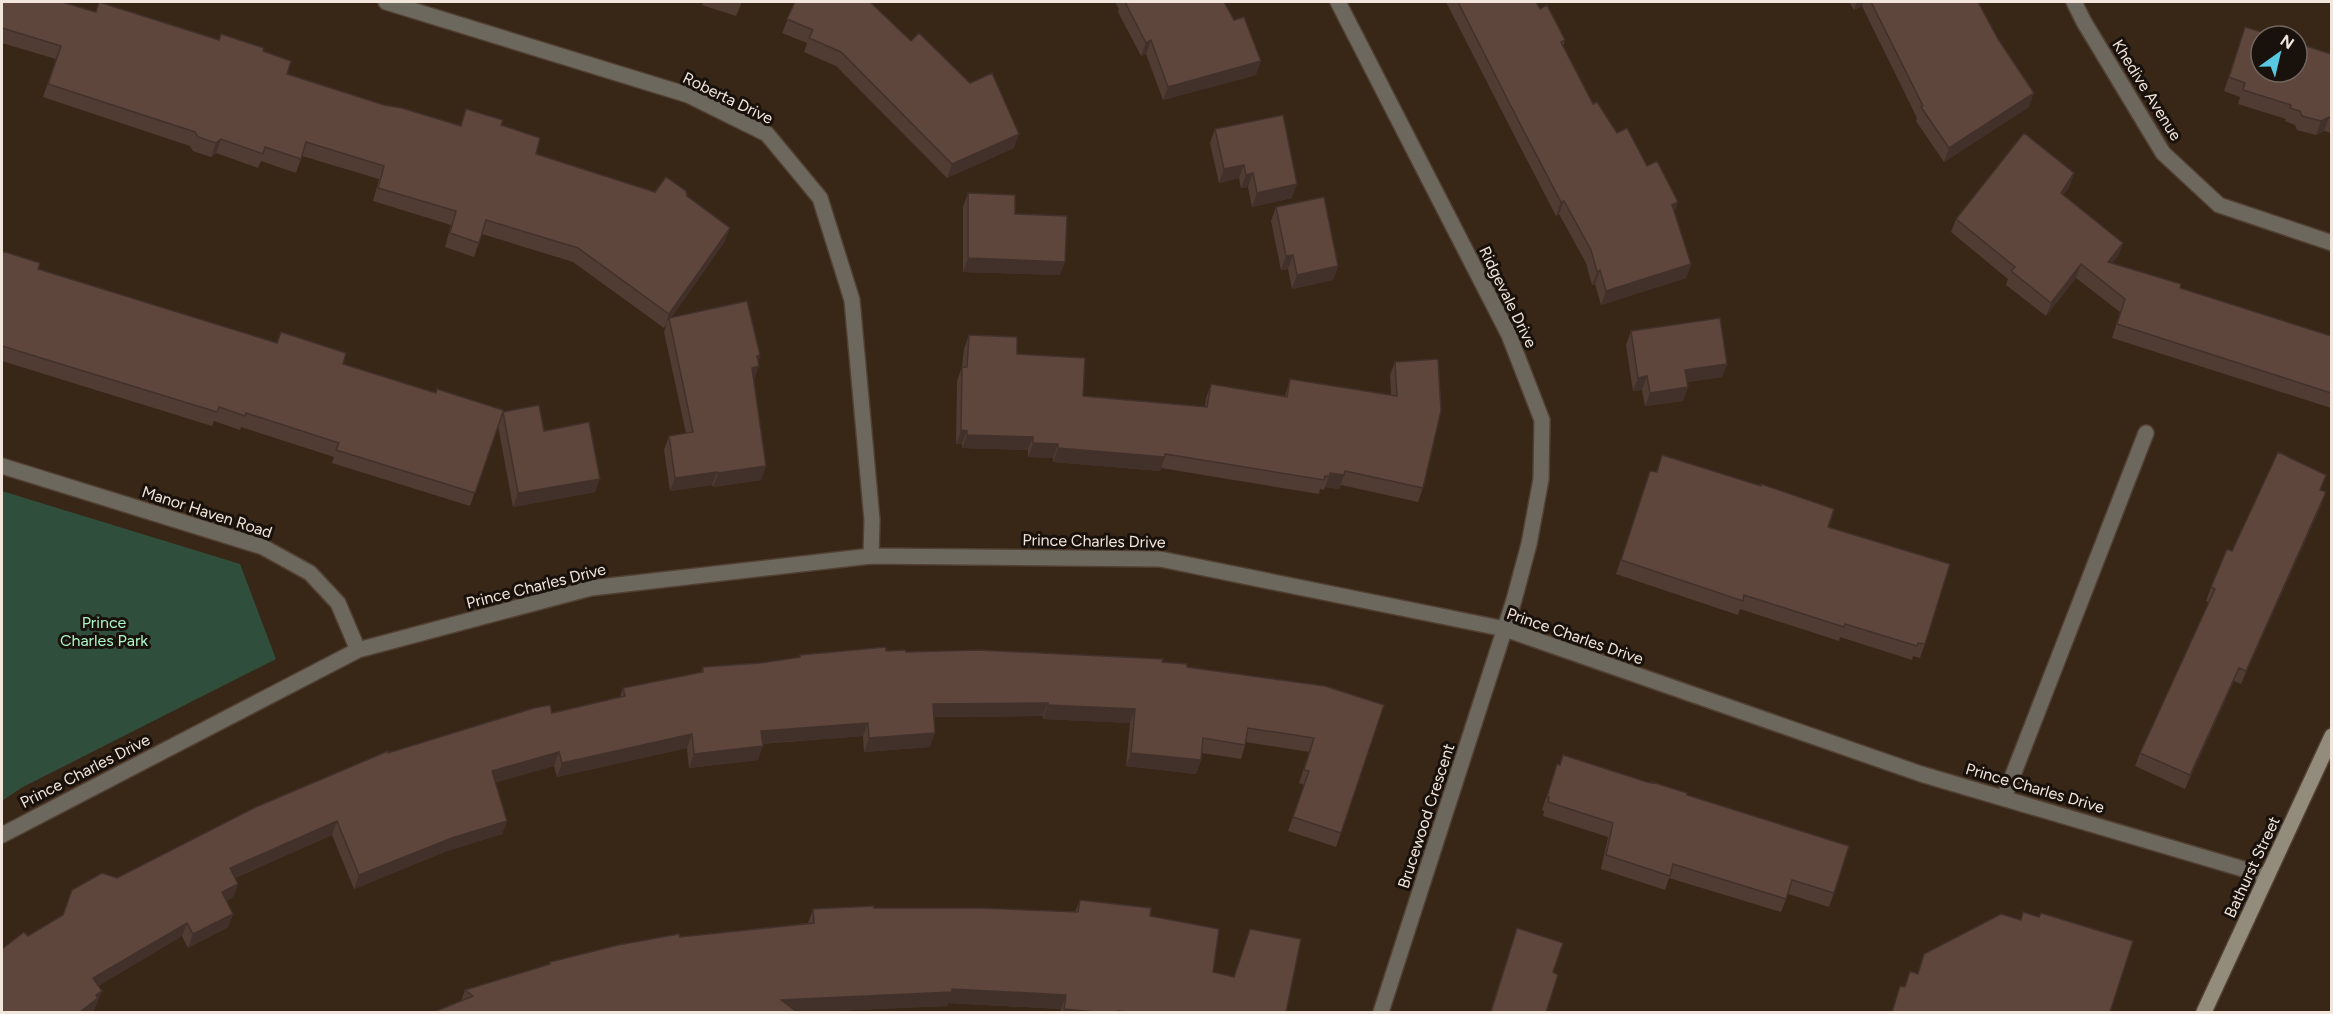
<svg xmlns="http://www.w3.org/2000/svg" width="2333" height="1014" viewBox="0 0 2333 1014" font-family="Figtree,sans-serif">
	<rect width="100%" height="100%" fill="#382617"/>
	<path fill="#2f4f3c" d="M 2,491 L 240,564 L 276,659 L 21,788 L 2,801 Z"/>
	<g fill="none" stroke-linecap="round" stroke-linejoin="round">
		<g stroke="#524133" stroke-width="18">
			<path id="service" d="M 2004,798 L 2146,433"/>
		</g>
		<g stroke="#524133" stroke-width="18">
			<path id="minor" d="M 386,2 L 688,95 L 767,134 L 820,198 L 852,300 L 872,520 L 871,556
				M 1338,2 L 1509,335 L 1542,420 L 1541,479 L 1529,544 L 1514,600 L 1381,1012
				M 2074,2 L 2084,22 L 2163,153 L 2219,205 L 2332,243
				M 2,466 L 263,547 L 310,573 L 338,603 L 358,650
				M 2,835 L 358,650 L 591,588 L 871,556 L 1160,559 L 1505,629 L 1921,774 L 2267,876"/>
		</g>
		<g stroke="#524133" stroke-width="18">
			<path id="secondary" d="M 2204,1012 L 2332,736"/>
		</g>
		<use href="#service" stroke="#6d685e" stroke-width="15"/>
		<use href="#minor" stroke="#6d685e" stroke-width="15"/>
		<use href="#secondary" stroke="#938b7b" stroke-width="15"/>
	</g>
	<path fill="#513c34" d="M 2,2 L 96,12 L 219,40 L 263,51 L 287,74 L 384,105 L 460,126 L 466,109 L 501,125 L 536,154 L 655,192 L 687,196 L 725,241 L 671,318 L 760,355 L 754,380 L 766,466 L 761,480 L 713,487 L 712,485 L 670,491 L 664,450 L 669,436 L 686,433 L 664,332 L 667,324 L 664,328 L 573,262 L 482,234 L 474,257 L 445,247 L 451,225 L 373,201 L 379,179 L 302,156 L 296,173 L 261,161 L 258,168 L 216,153 L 211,157 L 193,151 L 190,146 L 43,97 L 56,59 L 2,43 Z
		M 703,2 L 742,2 L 736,16 L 702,5 Z
		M 795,2 L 1014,148 L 947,178 L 836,66 L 804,52 L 807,43 L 782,33 Z
		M 1115,2 L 1224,2 L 1256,75 L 1163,100 L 1146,54 L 1141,56 L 1118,12 L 1119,9 Z
		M 1446,2 L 1536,2 L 1540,9 L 1565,40 L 1563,46 L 1593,104 L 1617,133 L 1678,202 L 1674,212 L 1691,264 L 1686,278 L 1601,305 L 1595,284 L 1592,285 L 1586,263 L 1559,214 L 1556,216 L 1512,131 Z
		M 1849,2 L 1978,2 L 2029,107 L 1944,162 L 1916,121 L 1917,118 L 1862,6 L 1854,10 Z
		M 2245,27 L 2331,54 L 2331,133 L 2324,131 L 2316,135 L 2297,130 L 2295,125 L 2285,121 L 2286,119 L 2238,104 L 2240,97 L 2224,91 Z
		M 1215,129 L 1292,198 L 1252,207 L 1248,187 L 1241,188 L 1239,178 L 1219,183 L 1210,143 Z
		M 2074,173 L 2069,187 L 2063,195 L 2123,243 L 2118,256 L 2112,263 L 2180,288 L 2331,336 L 2331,408 L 2112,338 L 2120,312 L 2076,278 L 2046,316 L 2006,285 L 2008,279 L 1951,232 L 1956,219 Z
		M 968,193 L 1015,214 L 1060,275 L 963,272 L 963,207 Z
		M 1276,207 L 1338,266 L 1333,280 L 1292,289 L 1288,269 L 1281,270 L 1271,221 Z
		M 2,251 L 38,269 L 277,343 L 281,332 L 343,364 L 436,393 L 503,412 L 544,431 L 595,492 L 513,507 L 498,426 L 470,506 L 332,463 L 334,457 L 241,427 L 240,430 L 214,421 L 212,426 L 2,361 Z
		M 1631,331 L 1727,364 L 1722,377 L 1687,382 L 1688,387 L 1683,401 L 1645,406 L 1642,390 L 1633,391 L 1626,345 Z
		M 969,335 L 1017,354 L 1083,396 L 1205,407 L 1206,398 L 1211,384 L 1285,396 L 1290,379 L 1391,395 L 1390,375 L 1395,362 L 1423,488 L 1418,502 L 1341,485 L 1339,489 L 1325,487 L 1324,490 L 1320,489 L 1319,494 L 1161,468 L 1160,471 L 1053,462 L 1053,458 L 1028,457 L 1028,450 L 962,448 L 962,444 L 956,444 L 957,381 L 962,367 L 964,349 Z
		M 1662,455 L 1828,527 L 1925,644 L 1920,658 L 1913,656 L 1912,660 L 1840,637 L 1839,641 L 1740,609 L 1738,615 L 1616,574 L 1650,471 L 1656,472 Z
		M 2321,490 L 2321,506 L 2241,684 L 2234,681 L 2185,789 L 2135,766 L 2140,753 L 2209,603 L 2206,601 L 2211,587 Z
		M 886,651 L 1162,662 L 1187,667 L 1325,686 L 1341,833 L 1336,847 L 1288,831 L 1304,785 L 1299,783 L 1309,752 L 1246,742 L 1241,759 L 1202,753 L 1201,760 L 1196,774 L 1126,766 L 1130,723 L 1043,719 L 1043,716 L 934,717 L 930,747 L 864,752 L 863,736 L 762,744 L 758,760 L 689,768 L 687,748 L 557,777 L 554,766 L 495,782 L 507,821 L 502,834 L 447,851 L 354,889 L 332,835 L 235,878 L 238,884 L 233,897 L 226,901 L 233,914 L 228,927 L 188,948 L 182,936 L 98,986 L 102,991 L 93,1012 L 28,936 L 63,915 L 117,878 L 388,753 L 620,697 L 623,688 L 701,672 L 703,667 L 760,663 L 799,657 L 800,655 Z
		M 1557,764 L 1687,795 L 1834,893 L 1829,907 L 1788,894 L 1781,912 L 1669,878 L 1665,890 L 1601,869 L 1608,837 L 1543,816 L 1544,811 L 1542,810 Z
		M 1080,900 L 1150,916 L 1213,972 L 1286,1012 L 1060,1012 L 1061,1009 L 948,1003 L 947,1006 L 808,1012 L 434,1012 L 461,1001 L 465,990 L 549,965 L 550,962 L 680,937 L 808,923 L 813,909 L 874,908 L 1075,912 Z
		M 1517,928 L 1553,972 L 1546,1012 L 1490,1012 Z"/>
	<path fill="#42312b" d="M 1857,2 L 1864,2 L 1862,6 L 1854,10 Z
		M 1151,40 L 1146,54 L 1141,56 L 1146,43 Z
		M 1261,61 L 1256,75 L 1163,100 L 1168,87 Z
		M 2034,93 L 2029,107 L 1944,162 L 1949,148 Z
		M 2329,117 L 2324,131 L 2316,135 L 2321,121 Z
		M 1019,134 L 1014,148 L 947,178 L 952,164 Z
		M 221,139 L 216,153 L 211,157 L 216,143 Z
		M 1244,165 L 1239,178 L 1219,183 L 1224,169 Z
		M 1253,173 L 1248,187 L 1241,188 L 1246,175 Z
		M 2074,173 L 2069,187 L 2056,206 L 2061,193 Z
		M 1297,184 L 1292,198 L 1252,207 L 1257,193 Z
		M 1564,201 L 1559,214 L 1556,216 L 1561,202 Z
		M 1678,202 L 1673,215 L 1672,205 Z
		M 730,228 L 725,241 L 670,320 L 669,318 L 664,328 L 669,314 Z
		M 2123,243 L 2118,256 L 2103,275 L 2108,262 Z
		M 1293,255 L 1288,269 L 1281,270 L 1286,256 Z
		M 968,258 L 1065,262 L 1060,275 L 963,272 Z
		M 1691,264 L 1686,278 L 1601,305 L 1606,291 Z
		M 2081,264 L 2076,278 L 2046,316 L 2051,303 Z
		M 1338,266 L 1333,280 L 1292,289 L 1297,275 Z
		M 1600,270 L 1595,284 L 1592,285 L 1597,272 Z
		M 760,355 L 756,367 L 759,366 L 754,380 L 747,381 L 757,356 Z
		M 1727,364 L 1722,377 L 1680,383 L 1685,370 Z
		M 1647,376 L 1642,390 L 1633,391 L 1638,378 Z
		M 1688,387 L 1683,401 L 1645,406 L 1650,393 Z
		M 961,430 L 967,431 L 962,444 L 956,444 Z
		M 967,435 L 1033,437 L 1028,450 L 962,448 Z
		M 1033,443 L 1058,444 L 1053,458 L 1028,457 Z
		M 1058,448 L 1165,457 L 1160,471 L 1053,462 Z
		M 766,466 L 761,480 L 713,487 L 718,473 Z
		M 717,472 L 712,485 L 670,491 L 675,478 Z
		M 1330,473 L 1344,475 L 1339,489 L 1325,487 Z
		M 600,479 L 595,492 L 513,507 L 518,493 Z
		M 2326,492 L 2321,506 L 2241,684 L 2246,671 Z
		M 2239,668 L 2234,681 L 2185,789 L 2190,775 Z
		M 1048,703 L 1043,716 L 928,717 L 933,704 Z
		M 1048,705 L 1135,709 L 1130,723 L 1043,719 Z
		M 868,723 L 863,736 L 756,744 L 761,731 Z
		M 935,733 L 930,747 L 864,752 L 869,738 Z
		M 692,734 L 687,748 L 557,777 L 562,763 Z
		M 763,746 L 758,760 L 689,768 L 694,754 Z
		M 559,752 L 554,766 L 487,785 L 492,771 Z
		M 1131,753 L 1201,760 L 1196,774 L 1126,766 Z
		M 337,821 L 332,835 L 225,882 L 230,868 Z
		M 507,821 L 502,834 L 447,851 L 354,889 L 359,875 L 452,838 Z
		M 238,884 L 233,897 L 217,905 L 222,892 Z
		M 233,914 L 228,927 L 188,948 L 193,934 Z
		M 187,923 L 182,936 L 88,992 L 93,978 Z
		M 952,989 L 1066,995 L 1061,1009 L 948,1003 L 947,1006 L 808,1012 L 776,1012 L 781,1000 Z
		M 102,991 L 93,1012 L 80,1012 L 96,995 Z
		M 1064,1009 L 1096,1012 L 1063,1012 Z"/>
	<path fill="#5e463d" stroke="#42312b" stroke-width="1.5" d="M 2,2 L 62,2 L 96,12 L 99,2 L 219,40 L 221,34 L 264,48 L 263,51 L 291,61 L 287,74 L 384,105 L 402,108 L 461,126 L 466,109 L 503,120 L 501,125 L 540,138 L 536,154 L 655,192 L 666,177 L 686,191 L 687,196 L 730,228 L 669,314 L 578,248 L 486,220 L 479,243 L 450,233 L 456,211 L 378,188 L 384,166 L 306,142 L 301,159 L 265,147 L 263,154 L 221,139 L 216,143 L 198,137 L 195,132 L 48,84 L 61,46 L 2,28 Z
		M 795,2 L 870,2 L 911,41 L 919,33 L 970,83 L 992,73 L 1019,134 L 952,164 L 841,52 L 809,38 L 813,30 L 787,19 Z
		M 1125,2 L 1224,2 L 1234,20 L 1244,17 L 1261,61 L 1168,87 L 1151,40 L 1146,43 Z
		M 1458,2 L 1536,2 L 1540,9 L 1547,5 L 1565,40 L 1561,42 L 1593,104 L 1597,102 L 1617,133 L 1627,128 L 1647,166 L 1657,161 L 1678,202 L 1672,205 L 1691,264 L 1606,291 L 1600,270 L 1597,272 L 1591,250 L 1564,201 L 1561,202 L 1517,118 Z
		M 1871,2 L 1978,2 L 1998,39 L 2034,93 L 1949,148 L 1921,107 L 1923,106 Z
		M 2245,27 L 2275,36 L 2261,36 L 2261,72 L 2297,72 L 2297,43 L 2331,54 L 2331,118 L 2329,117 L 2321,121 L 2302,116 L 2300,111 L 2290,108 L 2291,105 L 2243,90 L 2245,83 L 2229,77 Z
		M 1283,115 L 1297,184 L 1257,193 L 1253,173 L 1246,175 L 1244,165 L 1224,169 L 1215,129 Z
		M 2024,133 L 2074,173 L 2061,193 L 2123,243 L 2108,262 L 2181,284 L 2180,288 L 2331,336 L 2331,393 L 2117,324 L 2125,299 L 2081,264 L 2051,303 L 2011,271 L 2015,267 L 1956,219 Z
		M 968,193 L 1015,195 L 1015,214 L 1067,216 L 1065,262 L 968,258 Z
		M 1324,197 L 1338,266 L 1297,275 L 1293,255 L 1286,256 L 1276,207 Z
		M 2,251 L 40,263 L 38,269 L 277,343 L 281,332 L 346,353 L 343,364 L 436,393 L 437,389 L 503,410 L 503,412 L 539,405 L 544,431 L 589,422 L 600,479 L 518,493 L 503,412 L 475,493 L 336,450 L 339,443 L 246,413 L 245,416 L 219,407 L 217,412 L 2,346 Z
		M 747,301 L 760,355 L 757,356 L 759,366 L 752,368 L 766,466 L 718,473 L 717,472 L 675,478 L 669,436 L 693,432 L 669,318 Z
		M 1720,318 L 1727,364 L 1685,370 L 1688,387 L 1650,393 L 1647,376 L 1638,378 L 1631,331 Z
		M 969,335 L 1017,337 L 1017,354 L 1085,358 L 1083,396 L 1207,407 L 1211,384 L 1287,397 L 1290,379 L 1397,396 L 1395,362 L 1438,359 L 1441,411 L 1423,488 L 1345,471 L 1344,475 L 1330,473 L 1329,476 L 1325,476 L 1324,480 L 1165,454 L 1165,457 L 1058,448 L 1058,444 L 1033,443 L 1033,437 L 967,435 L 967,431 L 961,430 L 962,367 L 967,367 Z
		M 2278,452 L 2326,475 L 2320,490 L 2326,492 L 2246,671 L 2239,668 L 2190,775 L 2140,753 L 2215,589 L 2211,587 L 2227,549 L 2232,551 Z
		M 1662,455 L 1761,486 L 1761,484 L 1834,509 L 1828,527 L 1950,564 L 1925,644 L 1918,643 L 1917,646 L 1845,624 L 1844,627 L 1744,595 L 1743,601 L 1621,560 L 1650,471 L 1657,472 Z
		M 886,647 L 886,651 L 905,650 L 906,652 L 979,650 L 1163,659 L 1162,662 L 1187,664 L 1187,667 L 1325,686 L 1384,705 L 1341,833 L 1293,817 L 1309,771 L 1304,770 L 1314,738 L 1248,728 L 1245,745 L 1203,738 L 1201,760 L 1131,753 L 1135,709 L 1048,705 L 1048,703 L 933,704 L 935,733 L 869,738 L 868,723 L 761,731 L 763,746 L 694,754 L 692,734 L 562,763 L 559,752 L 492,771 L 507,821 L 452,838 L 359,875 L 337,821 L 230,868 L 238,884 L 222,892 L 233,914 L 193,934 L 187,923 L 93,978 L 102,991 L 96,995 L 98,998 L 80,1012 L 2,1012 L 2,949 L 24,932 L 28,936 L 63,915 L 72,890 L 102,873 L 117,878 L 256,807 L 388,751 L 388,753 L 534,708 L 550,705 L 552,713 L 625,696 L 623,688 L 703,672 L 703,667 L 760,663 L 800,657 L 800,655 Z
		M 1563,755 L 1647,782 L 1652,783 L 1652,782 L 1687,793 L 1687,795 L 1849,846 L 1834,893 L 1792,880 L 1786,899 L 1673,864 L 1670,876 L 1606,855 L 1613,823 L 1548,802 L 1549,797 L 1547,797 L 1557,764 L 1560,765 Z
		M 1080,900 L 1151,908 L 1150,916 L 1219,929 L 1213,972 L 1234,977 L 1250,929 L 1301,939 L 1286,1012 L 1127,1012 L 1118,1011 L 1117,1012 L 1096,1012 L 1064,1009 L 1066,995 L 952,989 L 952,992 L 781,1000 L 797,1012 L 434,1012 L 473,996 L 465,990 L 550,964 L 550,962 L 618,945 L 679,934 L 680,937 L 814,923 L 813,909 L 874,906 L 874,908 L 979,908 L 1078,912 Z
		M 2023,912 L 2039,917 L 2041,913 L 2133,941 L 2110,1012 L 1892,1012 L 1900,986 L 1905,987 L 1910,971 L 1918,974 L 1924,954 L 2001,914 L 2021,920 Z
		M 1517,928 L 1563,943 L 1553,972 L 1558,975 L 1546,1012 L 1491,1012 Z"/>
	<g text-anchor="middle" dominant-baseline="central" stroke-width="6" stroke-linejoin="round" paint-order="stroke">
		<g font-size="16" fill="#f2e5dc" stroke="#19110b">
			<text transform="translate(2147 90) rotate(58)">Khedive Avenue</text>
			<text transform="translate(728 98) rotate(26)">Roberta Drive</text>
			<text transform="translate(1508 297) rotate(64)">Ridgevale Drive</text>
			<text transform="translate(207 512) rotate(18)">Manor Haven Road</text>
			<text transform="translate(1094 541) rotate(1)">Prince Charles Drive</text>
			<text transform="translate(536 586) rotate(-14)">Prince Charles Drive</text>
			<text transform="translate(1575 636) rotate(19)">Prince Charles Drive</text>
			<text transform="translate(85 771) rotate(-27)">Prince Charles Drive</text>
			<text transform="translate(2035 788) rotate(16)">Prince Charles Drive</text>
			<text transform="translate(1426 816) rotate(-72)">Brucewood Crescent</text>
			<text transform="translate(2252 867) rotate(-65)">Bathurst Street</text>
		</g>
		<g font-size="16" fill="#abf6c8" stroke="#19110b">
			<text x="104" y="622">Prince<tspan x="104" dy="18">Charles Park</tspan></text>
		</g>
	</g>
	<rect width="2333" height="1014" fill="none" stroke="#f2e5dc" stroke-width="6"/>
	<g transform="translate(2279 54) rotate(34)"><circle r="28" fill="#19110b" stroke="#70665f" stroke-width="1.5"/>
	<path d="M0-4.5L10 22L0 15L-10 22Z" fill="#57c9e2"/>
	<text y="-9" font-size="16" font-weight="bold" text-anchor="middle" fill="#f2e5dc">N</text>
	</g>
</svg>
